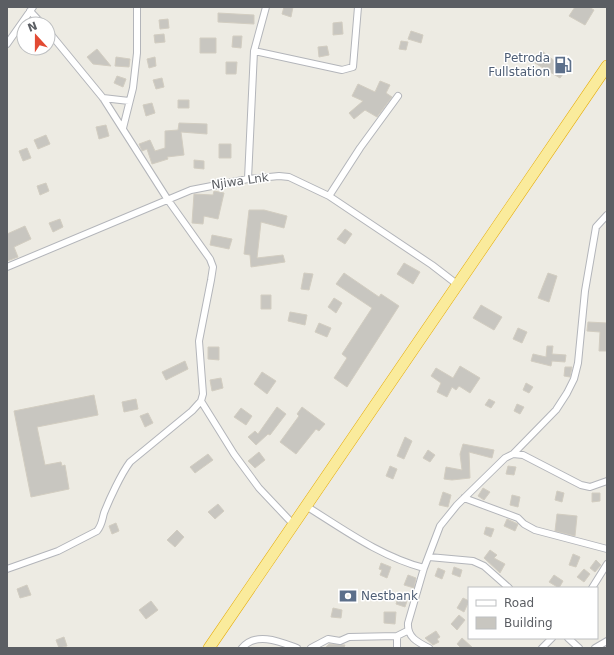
<svg xmlns="http://www.w3.org/2000/svg" width="614" height="655" viewBox="0 0 614 655" font-family="'DejaVu Sans',sans-serif">
	<rect width="100%" height="100%" fill="#edebe3"/>
	<path fill="#c8c6c0" stroke="#d2cdc1" d="M 284,7 L 293,7 L 291,17 L 282,14 Z
		M 575,7 L 589,7 L 594,10 L 585,25 L 569,16 Z
		M 218,13 L 254,15 L 254,24 L 218,22 Z
		M 168,19 L 169,28 L 160,29 L 159,20 Z
		M 342,22 L 343,34 L 333,35 L 333,23 Z
		M 411,31 L 423,35 L 421,43 L 408,39 Z
		M 164,34 L 165,42 L 155,43 L 154,35 Z
		M 233,36 L 242,36 L 241,48 L 232,47 Z
		M 200,38 L 216,38 L 216,53 L 200,53 Z
		M 401,41 L 408,42 L 406,50 L 399,49 Z
		M 327,46 L 329,55 L 319,57 L 318,47 Z
		M 97,49 L 111,66 L 93,64 L 87,57 Z
		M 542,51 L 566,70 L 560,78 L 535,63 Z
		M 116,57 L 130,59 L 129,67 L 115,66 Z
		M 155,57 L 156,66 L 149,68 L 147,59 Z
		M 226,62 L 237,62 L 236,74 L 226,74 Z
		M 117,76 L 126,79 L 123,87 L 114,83 Z
		M 162,78 L 164,87 L 156,89 L 153,80 Z
		M 380,81 L 390,85 L 386,93 L 392,97 L 377,117 L 365,110 L 354,119 L 349,113 L 363,101 L 352,96 L 358,84 L 375,92 Z
		M 178,100 L 189,100 L 189,108 L 178,108 Z
		M 152,103 L 155,113 L 146,116 L 143,105 Z
		M 179,123 L 207,124 L 207,134 L 181,132 L 184,155 L 167,157 L 168,159 L 152,164 L 147,149 L 142,151 L 139,144 L 150,140 L 155,151 L 165,148 L 165,131 L 178,130 Z
		M 106,125 L 109,136 L 99,139 L 96,127 Z
		M 46,135 L 50,144 L 38,149 L 34,140 Z
		M 219,144 L 231,144 L 231,158 L 219,158 Z
		M 27,148 L 31,158 L 23,161 L 19,151 Z
		M 194,160 L 204,161 L 204,169 L 194,168 Z
		M 46,183 L 49,191 L 40,195 L 37,186 Z
		M 214,191 L 224,193 L 218,219 L 204,216 L 203,224 L 192,223 L 194,194 L 213,195 Z
		M 249,210 L 264,210 L 287,216 L 284,228 L 261,222 L 257,258 L 283,255 L 285,262 L 251,267 L 250,255 L 244,254 Z
		M 60,219 L 63,227 L 53,232 L 49,223 Z
		M 25,226 L 31,239 L 14,247 L 18,257 L 7,261 L 7,234 Z
		M 345,229 L 352,234 L 345,244 L 337,239 Z
		M 212,235 L 232,239 L 229,249 L 210,245 Z
		M 404,263 L 420,272 L 413,284 L 397,274 Z
		M 304,273 L 313,274 L 309,290 L 301,289 Z
		M 344,273 L 379,297 L 381,294 L 399,306 L 347,387 L 334,378 L 347,358 L 342,354 L 372,308 L 336,284 Z
		M 548,273 L 557,276 L 549,302 L 538,298 Z
		M 261,295 L 271,295 L 271,309 L 261,309 Z
		M 334,298 L 342,303 L 336,313 L 328,307 Z
		M 481,305 L 502,317 L 494,330 L 473,318 Z
		M 290,312 L 307,315 L 305,325 L 288,321 Z
		M 588,322 L 607,323 L 607,351 L 599,351 L 600,332 L 587,331 Z
		M 319,323 L 331,328 L 327,337 L 315,332 Z
		M 518,328 L 527,332 L 522,343 L 513,339 Z
		M 547,346 L 553,346 L 552,354 L 566,355 L 565,362 L 552,361 L 551,366 L 531,361 L 533,354 L 546,357 Z
		M 208,347 L 219,347 L 219,360 L 208,359 Z
		M 185,361 L 188,369 L 166,380 L 162,372 Z
		M 460,366 L 480,378 L 470,393 L 459,386 L 456,390 L 452,387 L 447,397 L 437,392 L 441,383 L 431,376 L 436,368 L 453,378 Z
		M 565,367 L 572,367 L 570,377 L 564,376 Z
		M 262,372 L 276,381 L 267,394 L 254,384 Z
		M 221,378 L 223,388 L 212,391 L 210,380 Z
		M 526,383 L 533,387 L 529,393 L 523,390 Z
		M 94,395 L 98,415 L 37,427 L 45,465 L 61,462 L 62,466 L 65,465 L 69,489 L 31,497 L 14,411 Z
		M 136,399 L 138,409 L 124,412 L 122,402 Z
		M 489,399 L 495,402 L 491,408 L 485,405 Z
		M 517,404 L 524,407 L 520,414 L 514,411 Z
		M 277,407 L 286,414 L 270,435 L 268,434 L 256,445 L 248,437 L 255,431 L 258,434 Z
		M 302,407 L 325,424 L 319,431 L 316,429 L 296,454 L 280,442 L 299,416 L 297,414 Z
		M 241,408 L 252,416 L 246,425 L 234,417 Z
		M 148,413 L 153,423 L 145,427 L 140,416 Z
		M 405,437 L 412,441 L 404,459 L 397,456 Z
		M 463,444 L 494,450 L 492,458 L 469,452 L 470,478 L 452,480 L 444,479 L 446,467 L 462,470 L 460,454 Z
		M 428,450 L 435,455 L 430,462 L 423,458 Z
		M 259,452 L 265,460 L 255,468 L 248,461 Z
		M 208,454 L 213,460 L 195,473 L 190,467 Z
		M 390,466 L 397,469 L 393,479 L 386,476 Z
		M 508,466 L 516,467 L 514,475 L 506,474 Z
		M 483,488 L 490,492 L 484,500 L 478,496 Z
		M 557,491 L 564,493 L 562,502 L 555,500 Z
		M 443,492 L 451,495 L 448,507 L 439,505 Z
		M 592,493 L 600,493 L 600,501 L 592,502 Z
		M 512,495 L 520,497 L 518,507 L 510,505 Z
		M 218,504 L 224,511 L 215,519 L 208,512 Z
		M 557,514 L 577,516 L 575,536 L 555,531 Z
		M 507,519 L 518,524 L 515,531 L 504,526 Z
		M 116,523 L 119,531 L 112,534 L 109,526 Z
		M 486,527 L 494,529 L 491,537 L 484,534 Z
		M 177,530 L 184,537 L 175,547 L 167,540 Z
		M 490,550 L 497,555 L 494,558 L 505,564 L 500,573 L 484,558 Z
		M 573,554 L 580,557 L 576,567 L 569,565 Z
		M 596,560 L 601,565 L 595,572 L 590,568 Z
		M 381,563 L 391,567 L 387,578 L 380,575 L 382,570 L 379,569 Z
		M 454,567 L 462,570 L 460,577 L 452,574 Z
		M 438,568 L 445,571 L 442,579 L 435,576 Z
		M 584,569 L 590,574 L 584,582 L 577,577 Z
		M 408,575 L 416,578 L 414,588 L 404,585 Z
		M 554,575 L 563,581 L 559,588 L 549,582 Z
		M 27,585 L 31,595 L 20,598 L 17,589 Z
		M 399,595 L 408,598 L 405,607 L 396,604 Z
		M 463,598 L 469,601 L 464,612 L 457,608 Z
		M 151,601 L 158,610 L 146,619 L 139,610 Z
		M 333,608 L 342,610 L 341,618 L 331,617 Z
		M 384,612 L 396,612 L 395,624 L 384,623 Z
		M 459,615 L 465,620 L 457,630 L 451,624 Z
		M 436,631 L 440,637 L 437,639 L 439,642 L 433,645 L 425,638 Z
		M 64,637 L 67,646 L 59,648 L 56,640 Z
		M 462,638 L 473,648 L 461,648 L 457,644 Z
		M 329,644 L 345,645 L 344,648 L 325,648 Z"/>
	<g fill="none" stroke-linecap="round" stroke-linejoin="round">
		<g stroke="#b3b5ba" stroke-width="8">
			<path id="minor" d="M 30,11 L 42,24
				M 7,44 L 33,7
				M 254,51 L 342,70 L 353,67 L 358,7
				M 103,98 L 129,101
				M 123,128 L 133,88 L 137,53 L 137,7
				M 248,179 L 254,51 L 266,7
				M 329,196 L 360,148 L 398,96
				M 7,267 L 191,190 L 248,179 L 279,176 L 289,177 L 329,196 L 432,265 L 458,285
				M 201,401 L 234,454 L 259,488 L 293,524
				M 513,454 L 556,410 L 567,393 L 574,379 L 578,363 L 585,291 L 596,227 L 607,215
				M 464,498 L 518,518 L 524,524 L 535,530 L 607,549
				M 306,506 C 343,529 381,557 424,568 L 440,526 L 457,505 L 505,458 L 513,454 L 523,455 L 581,485 L 590,487 L 607,481
				M 429,557 L 473,561 L 484,566 L 509,588
				M 424,568 L 408,623 C 407,637 417,642 429,648
				M 7,569 L 58,551 L 97,531 C 102,525 102,520 104,513 C 109,500 121,474 130,462 L 192,411 L 201,401 L 203,394 L 199,341 L 211,280 L 213,267 L 210,259 L 168,200 L 103,98 L 48,31
				M 592,588 L 607,564
				M 568,638 L 579,648
				M 242,648 C 256,631 281,642 297,648
				M 311,648 L 328,639 L 340,641 L 349,637 L 397,636
				M 397,648 L 397,636 L 407,631
				M 542,648 L 552,638
				M 595,648 L 607,641"/>
		</g>
		<g stroke="#e7ad08" stroke-width="12">
			<path id="trunk" d="M 209,648 L 607,66"/>
		</g>
		<use href="#minor" stroke="#fff" stroke-width="6"/>
		<use href="#trunk" stroke="#faeb9c" stroke-width="11"/>
	</g>
	<defs>
		<g id="fuel-bare" transform="scale(1.38)"><path d="M-5.5-6h7V0h2V4h1.3V-2.5L3-4.5l.8-.8L6-3V5H2.5V1h-1V6h-7ZM-4.2-4.7v3.2H.2V-4.7Z" fill="#5c6f8a" stroke="#fff" stroke-width="2.5" paint-order="stroke"/></g>
		<g id="bank-bare" transform="scale(1.38)"><path d="M-6-4H6V4H-6ZM0-2.3a2.3 2.3 0 1 0 0 4.6a2.3 2.3 0 1 0 0-4.6Z" fill="#5c6f8a" stroke="#fff" stroke-width="2.5" paint-order="stroke"/></g>
	</defs>
	<g fill-rule="evenodd">
		<use href="#fuel-bare" x="563" y="65"/>
		<use href="#bank-bare" x="348" y="596"/>
	</g>
	<g text-anchor="middle" dominant-baseline="central" stroke-width="3" stroke-linejoin="round" paint-order="stroke">
		<g font-size="12" fill="#4e5e75" stroke="#fff" text-anchor="end">
			<text x="550" y="58">Petroda<tspan x="550" dy="14">Fullstation</tspan></text>
			<text x="361" y="596" text-anchor="start">Nestbank</text>
		</g>
		<g font-size="12" fill="#5b5e63" stroke="#fff">
			<text transform="translate(240 181) rotate(-8)">Njiwa Lnk</text>
		</g>
	</g>
	<rect width="614" height="655" fill="none" stroke="#5b5e63" stroke-width="16"/>
	<rect x="468" y="587" width="130" height="52" fill="#ffffff" stroke="#bdbfc1"/>
	<rect x="476" y="600" width="20" height="6" fill="#ffffff" stroke="#bdbfc1"/>
	<text x="504" y="607" font-size="12" fill="#5b5e63">Road</text>
	<rect x="476" y="617" width="20" height="12" fill="#c8c6c0" stroke="#bdbfc1"/>
	<text x="504" y="627" font-size="12" fill="#5b5e63">Building</text>
	<g transform="translate(36 36) rotate(339)"><circle r="19" fill="#ffffff" stroke="#bdbfc1"/>
	<path d="M0-3L7 15L0 10L-7 15Z" fill="#e24a33"/>
	<text y="-6" font-size="11" font-weight="bold" text-anchor="middle" fill="#5b5e63">N</text>
	</g>
</svg>
